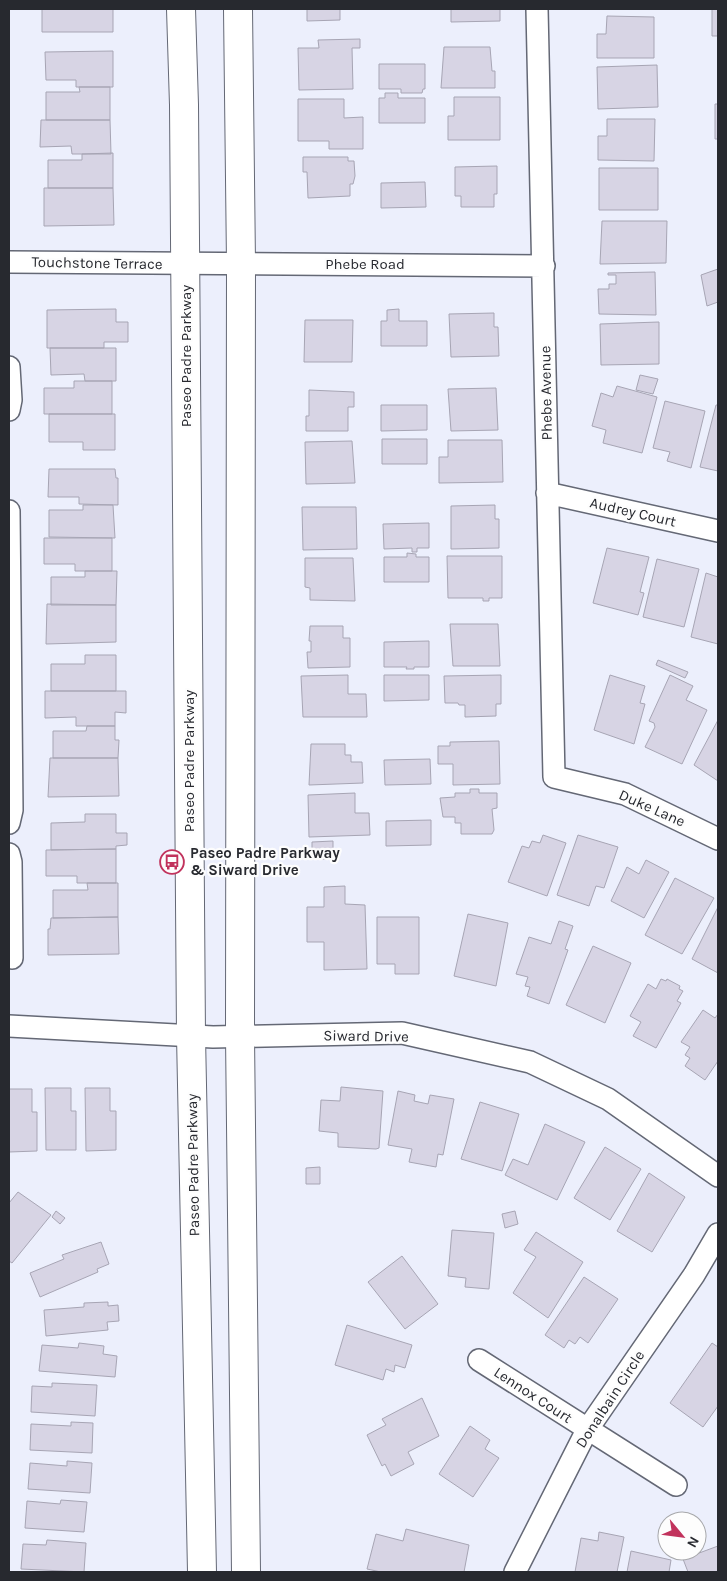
<svg xmlns="http://www.w3.org/2000/svg" width="727" height="1581" viewBox="0 0 727 1581" font-family="Karla,sans-serif">
	<rect width="100%" height="100%" fill="#eceffc"/>
	<path fill="#d7d4e4" stroke="#a7a5b4" d="M 42,9 L 113,9 L 113,32 L 42,32 Z
		M 307,9 L 346,9 L 340,9 L 340,20 L 307,21 Z
		M 451,9 L 500,9 L 500,21 L 451,22 Z
		M 712,9 L 718,9 L 718,36 L 712,36 Z
		M 607,16 L 654,17 L 654,58 L 597,58 L 597,34 L 606,34 Z
		M 360,39 L 360,48 L 352,48 L 353,89 L 299,90 L 298,48 L 319,48 L 318,40 Z
		M 444,47 L 490,47 L 492,71 L 495,71 L 495,88 L 441,88 Z
		M 113,51 L 113,87 L 76,87 L 76,80 L 46,80 L 45,52 Z
		M 379,64 L 425,64 L 425,89 L 423,89 L 422,93 L 401,93 L 401,89 L 379,89 Z
		M 657,65 L 658,107 L 598,109 L 597,67 Z
		M 79,87 L 110,87 L 110,120 L 46,120 L 46,92 L 80,92 Z
		M 385,93 L 398,93 L 398,98 L 425,98 L 425,123 L 379,123 L 379,98 L 385,98 Z
		M 454,97 L 500,97 L 500,140 L 448,140 L 448,116 L 454,116 Z
		M 298,99 L 344,99 L 344,118 L 363,117 L 363,149 L 329,149 L 329,141 L 298,141 Z
		M 715,104 L 718,104 L 718,139 L 715,139 Z
		M 607,119 L 655,119 L 654,161 L 598,160 L 598,136 L 607,136 Z
		M 41,120 L 110,120 L 111,154 L 72,154 L 71,146 L 40,147 Z
		M 113,153 L 113,188 L 48,188 L 48,160 L 82,160 L 82,154 Z
		M 303,157 L 348,157 L 348,161 L 354,161 L 355,176 L 353,184 L 350,184 L 350,196 L 308,198 L 307,172 L 303,172 Z
		M 497,166 L 497,194 L 494,194 L 494,207 L 461,207 L 461,196 L 455,196 L 455,167 Z
		M 599,168 L 658,168 L 658,210 L 599,210 Z
		M 425,182 L 426,207 L 381,208 L 381,183 Z
		M 44,188 L 113,188 L 114,225 L 44,226 Z
		M 602,221 L 667,221 L 666,263 L 600,264 Z
		M 718,269 L 718,302 L 707,306 L 701,275 Z
		M 655,272 L 656,315 L 599,314 L 598,289 L 609,289 L 609,284 L 616,284 L 616,275 L 608,275 L 608,273 Z
		M 116,309 L 116,322 L 128,322 L 128,342 L 104,342 L 104,348 L 47,348 L 47,310 Z
		M 399,309 L 399,321 L 427,321 L 427,346 L 381,346 L 381,321 L 387,321 L 387,310 Z
		M 494,313 L 494,327 L 498,327 L 499,356 L 451,357 L 449,314 Z
		M 305,320 L 353,320 L 352,362 L 304,362 Z
		M 659,322 L 659,364 L 601,365 L 600,324 Z
		M 50,348 L 116,348 L 116,381 L 85,381 L 84,374 L 51,375 Z
		M 640,375 L 658,379 L 653,394 L 636,390 Z
		M 74,381 L 112,381 L 112,414 L 44,414 L 44,388 L 74,388 Z
		M 617,386 L 657,397 L 642,453 L 603,443 L 606,430 L 592,426 L 601,393 L 613,397 Z
		M 496,388 L 498,430 L 451,431 L 448,389 Z
		M 309,390 L 354,392 L 354,407 L 348,407 L 348,431 L 306,431 L 306,416 L 309,416 Z
		M 665,401 L 705,411 L 691,468 L 667,461 L 670,452 L 653,448 Z
		M 381,405 L 427,405 L 427,430 L 381,431 Z
		M 716,405 L 718,405 L 718,471 L 700,467 Z
		M 49,414 L 115,414 L 115,450 L 83,450 L 83,442 L 49,442 Z
		M 382,439 L 427,439 L 427,464 L 382,464 Z
		M 448,440 L 502,440 L 503,482 L 439,483 L 439,457 L 448,457 Z
		M 352,441 L 355,483 L 306,484 L 305,442 Z
		M 49,469 L 115,469 L 116,478 L 118,478 L 118,505 L 79,504 L 79,497 L 48,497 Z
		M 83,505 L 113,505 L 115,538 L 49,537 L 49,510 L 83,510 Z
		M 495,505 L 495,519 L 499,519 L 499,548 L 451,549 L 451,506 Z
		M 302,507 L 356,507 L 357,549 L 303,550 Z
		M 429,523 L 429,548 L 417,548 L 417,552 L 412,552 L 412,548 L 384,549 L 383,524 Z
		M 44,538 L 112,538 L 112,571 L 75,571 L 75,564 L 44,564 Z
		M 607,548 L 649,557 L 640,592 L 644,593 L 638,615 L 593,603 Z
		M 407,553 L 416,554 L 416,557 L 429,557 L 429,582 L 384,582 L 384,557 L 407,557 Z
		M 447,556 L 502,556 L 502,598 L 489,598 L 489,601 L 483,601 L 483,598 L 448,598 Z
		M 305,558 L 353,558 L 355,601 L 310,600 L 310,588 L 305,587 Z
		M 657,559 L 699,569 L 684,627 L 643,617 Z
		M 85,571 L 117,571 L 116,605 L 51,605 L 51,577 L 85,577 Z
		M 706,573 L 718,577 L 718,644 L 691,637 Z
		M 47,604 L 116,605 L 116,642 L 46,644 Z
		M 450,624 L 498,624 L 500,666 L 453,666 Z
		M 310,626 L 343,626 L 343,638 L 350,638 L 350,667 L 308,668 L 307,652 L 311,652 L 311,641 L 309,641 Z
		M 429,641 L 429,667 L 414,667 L 414,669 L 406,669 L 407,667 L 384,667 L 384,642 Z
		M 85,655 L 116,655 L 116,691 L 51,691 L 51,664 L 85,664 Z
		M 658,660 L 688,672 L 685,678 L 656,665 Z
		M 348,675 L 348,694 L 366,694 L 367,717 L 303,717 L 301,676 Z
		M 384,675 L 429,675 L 429,700 L 384,701 Z
		M 501,675 L 501,704 L 496,704 L 496,716 L 465,717 L 465,705 L 459,705 L 458,703 L 445,703 L 444,676 Z
		M 610,675 L 645,686 L 640,703 L 645,704 L 634,744 L 594,730 Z
		M 670,675 L 693,686 L 686,700 L 707,710 L 682,764 L 645,747 L 655,727 L 654,723 L 649,721 Z
		M 45,691 L 126,691 L 126,713 L 115,712 L 115,726 L 76,726 L 76,717 L 45,718 Z
		M 718,720 L 718,781 L 694,765 Z
		M 87,726 L 115,726 L 115,740 L 119,740 L 118,758 L 53,758 L 53,731 L 86,731 Z
		M 499,741 L 500,784 L 453,785 L 453,764 L 438,764 L 438,746 L 450,746 L 450,742 Z
		M 311,744 L 345,744 L 345,755 L 351,755 L 351,762 L 362,762 L 363,783 L 309,785 Z
		M 50,758 L 118,758 L 119,796 L 48,797 Z
		M 430,759 L 431,784 L 385,785 L 384,760 Z
		M 470,789 L 479,789 L 479,793 L 497,793 L 497,808 L 492,809 L 494,830 L 492,834 L 461,834 L 461,823 L 455,823 L 455,817 L 443,817 L 440,798 L 455,797 L 455,793 L 470,793 Z
		M 355,793 L 355,813 L 369,813 L 370,835 L 309,837 L 308,795 Z
		M 85,814 L 116,814 L 116,833 L 127,833 L 127,845 L 116,846 L 116,849 L 51,850 L 51,823 L 85,822 Z
		M 431,820 L 431,845 L 386,846 L 386,821 Z
		M 543,835 L 566,843 L 547,896 L 508,882 L 522,846 L 529,848 L 532,841 L 540,843 Z
		M 578,835 L 618,847 L 604,888 L 596,886 L 589,906 L 557,895 Z
		M 333,841 L 333,859 L 312,859 L 312,842 Z
		M 116,849 L 116,883 L 77,883 L 77,876 L 46,876 L 46,850 Z
		M 646,860 L 669,872 L 644,918 L 611,901 L 627,867 L 639,874 Z
		M 675,878 L 714,898 L 682,954 L 645,935 Z
		M 87,883 L 118,883 L 118,917 L 53,918 L 53,890 L 88,890 Z
		M 345,886 L 345,904 L 365,905 L 367,969 L 324,970 L 324,942 L 307,942 L 307,907 L 324,907 L 324,887 Z
		M 718,907 L 718,973 L 692,959 Z
		M 468,914 L 508,923 L 496,986 L 454,976 Z
		M 118,917 L 119,954 L 48,955 L 48,929 L 50,929 L 51,918 Z
		M 377,917 L 419,917 L 419,974 L 395,974 L 395,964 L 377,964 Z
		M 559,921 L 573,926 L 565,949 L 568,950 L 549,1004 L 527,996 L 530,987 L 525,986 L 528,977 L 516,974 L 529,937 L 551,944 Z
		M 593,946 L 631,963 L 605,1023 L 566,1005 Z
		M 661,979 L 666,981 L 667,979 L 680,986 L 679,989 L 683,991 L 677,1001 L 681,1003 L 656,1048 L 633,1036 L 641,1022 L 630,1016 L 648,984 L 656,989 Z
		M 703,1010 L 715,1018 L 718,1014 L 718,1061 L 705,1080 L 685,1066 L 690,1058 L 685,1055 L 690,1047 L 681,1042 Z
		M 341,1087 L 383,1091 L 379,1148 L 376,1149 L 338,1147 L 338,1133 L 319,1131 L 321,1100 L 340,1101 Z
		M 45,1088 L 71,1088 L 71,1111 L 76,1111 L 76,1150 L 46,1150 Z
		M 85,1088 L 110,1088 L 110,1111 L 116,1111 L 116,1150 L 86,1151 Z
		M 9,1089 L 32,1089 L 32,1112 L 37,1112 L 37,1151 L 9,1152 Z
		M 398,1091 L 415,1095 L 414,1101 L 428,1104 L 430,1095 L 454,1099 L 443,1155 L 438,1154 L 436,1167 L 409,1162 L 412,1149 L 388,1145 Z
		M 480,1102 L 519,1114 L 502,1171 L 461,1159 Z
		M 545,1124 L 585,1142 L 557,1200 L 505,1175 L 513,1159 L 528,1165 Z
		M 605,1147 L 641,1169 L 610,1220 L 574,1198 Z
		M 320,1167 L 320,1184 L 306,1184 L 306,1168 Z
		M 649,1173 L 685,1197 L 652,1252 L 617,1231 Z
		M 18,1192 L 51,1215 L 12,1263 L 9,1261 L 9,1203 Z
		M 56,1211 L 65,1218 L 60,1224 L 52,1217 Z
		M 515,1211 L 518,1224 L 505,1228 L 502,1214 Z
		M 452,1230 L 494,1233 L 489,1289 L 465,1287 L 466,1278 L 448,1276 Z
		M 536,1232 L 583,1262 L 548,1318 L 513,1293 L 536,1257 L 524,1250 Z
		M 101,1242 L 109,1264 L 97,1269 L 98,1272 L 40,1297 L 30,1273 L 64,1259 L 62,1255 Z
		M 402,1256 L 438,1304 L 405,1329 L 368,1282 Z
		M 584,1277 L 618,1299 L 588,1343 L 580,1337 L 575,1344 L 569,1340 L 564,1348 L 545,1335 Z
		M 108,1302 L 108,1306 L 118,1305 L 119,1321 L 107,1322 L 108,1330 L 46,1336 L 44,1310 L 84,1307 L 84,1303 Z
		M 347,1325 L 412,1345 L 405,1368 L 395,1365 L 394,1372 L 386,1369 L 383,1380 L 335,1365 Z
		M 79,1343 L 104,1346 L 103,1354 L 117,1356 L 115,1377 L 39,1371 L 42,1345 L 78,1348 Z
		M 712,1343 L 718,1347 L 718,1406 L 703,1427 L 670,1403 Z
		M 52,1383 L 97,1385 L 95,1416 L 31,1412 L 32,1386 L 52,1387 Z
		M 422,1398 L 439,1436 L 408,1452 L 414,1464 L 391,1476 L 385,1464 L 382,1466 L 367,1435 L 386,1425 L 382,1419 Z
		M 71,1422 L 93,1423 L 92,1453 L 30,1450 L 31,1424 L 71,1426 Z
		M 470,1426 L 490,1440 L 485,1449 L 499,1458 L 473,1497 L 439,1474 Z
		M 67,1461 L 92,1463 L 90,1493 L 28,1489 L 30,1463 L 67,1466 Z
		M 61,1500 L 87,1502 L 84,1532 L 25,1528 L 27,1501 L 60,1504 Z
		M 406,1529 L 469,1545 L 464,1572 L 381,1572 L 367,1569 L 376,1534 L 403,1541 Z
		M 599,1532 L 624,1537 L 617,1572 L 575,1572 L 581,1538 L 598,1541 Z
		M 47,1540 L 86,1543 L 84,1572 L 21,1569 L 23,1544 L 46,1545 Z
		M 718,1546 L 718,1572 L 688,1572 L 683,1559 Z
		M 631,1551 L 671,1560 L 669,1572 L 627,1572 Z"/>
	<g fill="none" stroke-linecap="round" stroke-linejoin="round">
		<g stroke="#646875" stroke-width="24">
			<path id="street" d="M 537,9 L 554,777 L 625,794 L 718,839
				M 9,262 L 544,266
				M 9,367 L 11,400 L 9,410
				M 547,493 L 718,531
				M 9,511 L 12,810 L 9,823
				M 9,854 L 11,862 L 12,958
				M 9,1026 L 213,1037 L 402,1033 L 530,1062 L 608,1099 L 718,1176
				M 479,1360 L 676,1485
				M 515,1572 L 587,1430 L 694,1275 L 718,1234"/>
		</g>
		<g stroke="#646875" stroke-width="30">
			<path id="secondary" d="M 181,9 L 184,105 L 191,1036 L 202,1572
				M 238,9 L 241,263 L 240,1036 L 246,1572"/>
		</g>
		<use href="#street" stroke="#fff" stroke-width="21"/>
		<use href="#secondary" stroke="#fff" stroke-width="28"/>
	</g>
	<defs>
		<g id="bus-ring" transform="scale(1.25)"><circle r="9.5" fill="#fdfdfd" stroke="#c1325c" stroke-width="1.5"/><path d="M-5-6H5V4H4V6H2V4H-2V6H-4V4H-5ZM-3.5-4V0h7V-4ZM-3.5 1.2v1.5H-2V1.2ZM2 1.2v1.5H3.5V1.2Z" fill="#c1325c"/></g>
	</defs>
	<g fill-rule="evenodd">
		<use href="#bus-ring" x="172" y="862"/>
	</g>
	<g text-anchor="middle" dominant-baseline="central" stroke-width="4.5" stroke-linejoin="round" paint-order="stroke">
		<g font-size="15" fill="#27292f" stroke="#fdfdfd">
			<text transform="translate(97 263) rotate(1)">Touchstone Terrace</text>
			<text x="365" y="264">Phebe Road</text>
			<text transform="translate(186 356) rotate(-90)">Paseo Padre Parkway</text>
			<text transform="translate(546 393) rotate(-91)">Phebe Avenue</text>
			<text transform="translate(633 512) rotate(13)">Audrey Court</text>
			<text transform="translate(189 761) rotate(-90)">Paseo Padre Parkway</text>
			<text transform="translate(652 808) rotate(24)">Duke Lane</text>
			<text transform="translate(366 1036) rotate(1)">Siward Drive</text>
			<text transform="translate(193 1165) rotate(-91)">Paseo Padre Parkway</text>
			<text transform="translate(533 1395) rotate(33)">Lennox Court</text>
			<text transform="translate(610 1399) rotate(-57)">Donalbain Circle</text>
		</g>
		<g font-size="15" font-weight="bold" fill="#27292f" stroke="#fdfdfd" text-anchor="start">
			<text x="190" y="853">Paseo Padre Parkway<tspan x="190" dy="17">&amp; Siward Drive</tspan></text>
		</g>
	</g>
	<rect width="727" height="1581" fill="none" stroke="#27292f" stroke-width="20"/>
	<g transform="translate(682 1536) rotate(119)"><circle r="24" fill="#fdfdfd" stroke="#a7a8ab"/>
	<path d="M0-4L9 19L0 12L-9 19Z" fill="#c1325c"/>
	<text y="-8" font-size="14" font-weight="bold" text-anchor="middle" fill="#27292f">N</text>
	</g>
</svg>
